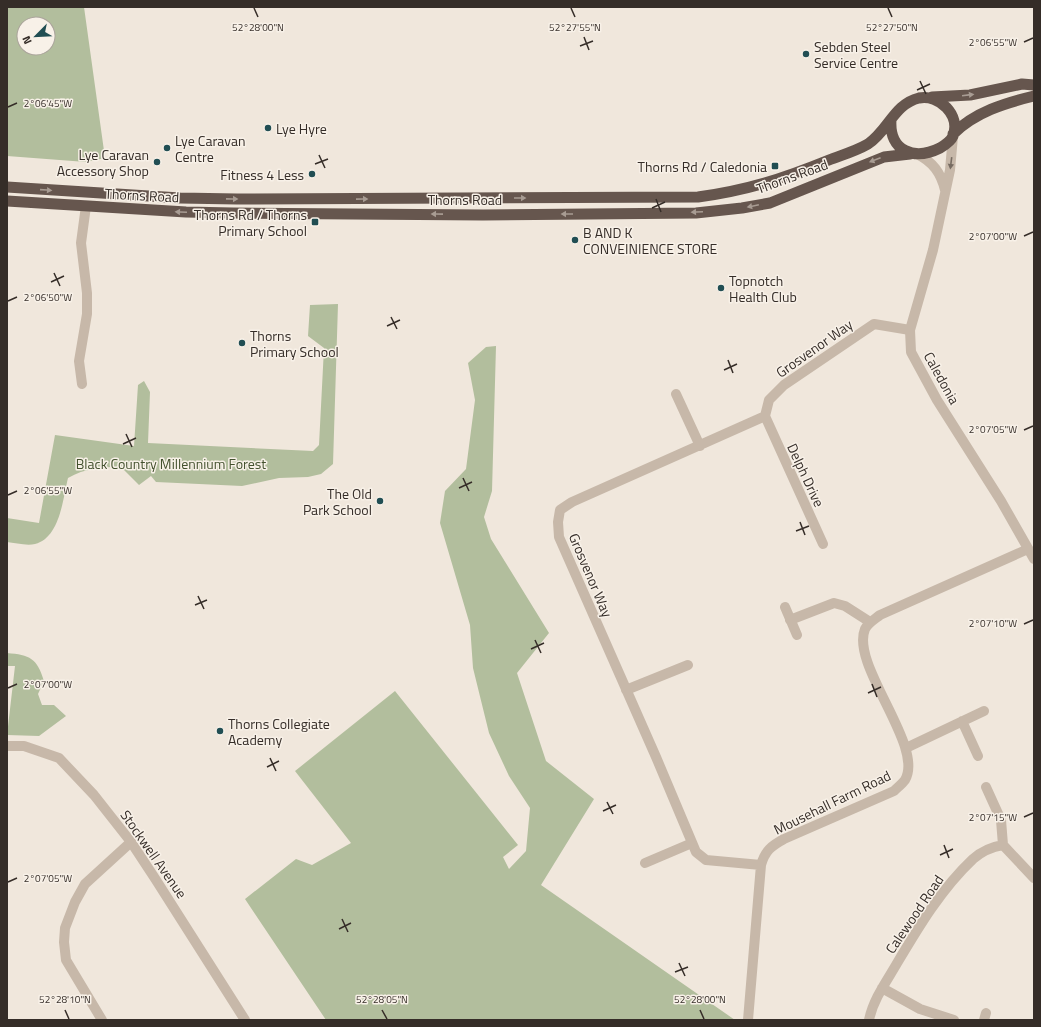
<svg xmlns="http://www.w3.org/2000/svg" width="1041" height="1027" viewBox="0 0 1041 1027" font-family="'Titillium Web',sans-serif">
	<rect width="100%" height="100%" fill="#f0e7dc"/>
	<path fill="#b2be9d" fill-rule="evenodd" d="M 7,7 L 84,7 L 105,158 L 86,162 L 7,156 ZM 24,24 L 48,24 L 48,48 L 24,48 Z
		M 338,304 L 333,464 L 321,474 L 308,477 L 279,478 L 242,486 L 156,482 L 151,476 L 139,485 L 121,467 C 102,467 85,468 68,478 C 63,498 60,538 35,544 C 27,546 15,543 7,542 L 7,518 L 39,523 L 55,435 L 134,446 L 138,385 L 144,381 L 150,392 L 148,443 L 313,451 L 319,445 L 324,348 L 308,336 L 310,305 Z
		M 496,346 L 492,491 L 484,517 L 491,539 L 549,633 L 517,673 L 546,761 L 594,799 L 541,885 L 735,1020 L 326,1020 L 245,899 L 296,859 L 312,865 L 351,843 L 295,771 L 395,691 L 518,845 L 503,857 L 509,869 L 526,851 L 530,808 L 509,776 L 489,733 L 473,668 L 470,625 L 440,523 L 445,491 L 466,469 L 475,400 L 468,363 L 486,347 Z
		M 7,653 C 30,655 37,658 44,681 L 38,694 L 42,705 L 54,705 L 66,716 L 39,736 L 7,735 L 15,666 L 7,666 Z"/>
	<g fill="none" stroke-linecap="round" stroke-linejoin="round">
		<path stroke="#c7b8a9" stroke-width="10" d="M 82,384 L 79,361 L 87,314 L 87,293 L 81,243 L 86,206
			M 676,394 L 700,446
			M 765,416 L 769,400 L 784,385 L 874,324 L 910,330
			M 765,416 L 823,544
			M 785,607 L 797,635
			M 790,620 L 834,603 L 845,606 L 870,622
			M 626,690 L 688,665
			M 962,721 L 978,756
			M 7,746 L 24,746 L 59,758 L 94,795 L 131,842 L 156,880 L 245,1020
			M 906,748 L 984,711
			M 986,787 L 1001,820 L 1003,845
			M 1003,845 L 1034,878
			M 645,863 L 692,843
			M 761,865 L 706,860 L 696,852 L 656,757 L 559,537 L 558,522 L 560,510 L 572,502 L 765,416
			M 882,988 L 920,1009 L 954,1020
			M 102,1020 L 66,960 L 64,942 L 65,928 L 75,902 L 85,884 L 131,842
			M 748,1020 L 761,865 C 765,851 771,846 784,839 L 894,791 C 898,787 902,784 905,780 C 925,746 850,665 865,629 C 868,623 875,619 880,615 L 1028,549
			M 869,1020 C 873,1000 886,982 896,965 C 918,928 941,889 973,859 C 982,851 991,847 1003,845
			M 984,1020 L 986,1013"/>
		<path stroke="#c7b8a9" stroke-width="10" d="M 953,136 L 950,170 L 933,250 L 910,330 L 911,352 L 937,400 L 1001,501 L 1034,559
			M 917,154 C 933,162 941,173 945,190"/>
		<path stroke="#66564e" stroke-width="11" d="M 932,97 L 970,95 L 1022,84 L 1034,85
			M 953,134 C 975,112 1005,103 1034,96
			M 7,187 L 180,198 L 237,199 L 698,197 C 748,190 782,179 829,160 C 842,155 856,151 868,144 C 888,131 894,104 919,98 C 939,94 961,115 953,136 C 951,141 945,145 940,148 C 914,161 889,151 891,120
			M 7,201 L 186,212 L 233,213 L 483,215 L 696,213 L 742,208 L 770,203 L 884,157 L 910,154"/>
	</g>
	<defs><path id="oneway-solid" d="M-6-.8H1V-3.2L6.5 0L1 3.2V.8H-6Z"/></defs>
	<g fill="#a89c93">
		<use href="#oneway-solid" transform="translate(968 95) rotate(-7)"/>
		<use href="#oneway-solid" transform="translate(875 160) rotate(159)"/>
		<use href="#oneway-solid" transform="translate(46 190) rotate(4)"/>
		<use href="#oneway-solid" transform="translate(520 198)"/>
		<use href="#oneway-solid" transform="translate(232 199) rotate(1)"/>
		<use href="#oneway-solid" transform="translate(362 199) rotate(-1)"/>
		<use href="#oneway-solid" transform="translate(753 206) rotate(168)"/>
		<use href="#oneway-solid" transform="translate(181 212) rotate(-177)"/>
		<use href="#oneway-solid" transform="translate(697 212) rotate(177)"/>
		<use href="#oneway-solid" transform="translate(437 214) rotate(-179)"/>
		<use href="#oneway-solid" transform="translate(567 214) rotate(180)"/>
	</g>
	<use fill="#776c62" href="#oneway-solid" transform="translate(951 163) rotate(97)"/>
	<path fill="none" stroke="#352d28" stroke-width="1.5" d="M 254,8 L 258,17M 571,8 L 575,17M 888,8 L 892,17M 584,37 L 589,50M 1024,42 L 1033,38M 580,46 L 593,41M 920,81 L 926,94M 917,90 L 930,84M 8,107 L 17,103M 319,155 L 325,168M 315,164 L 328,159M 656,199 L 661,212M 652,208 L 665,202M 1024,236 L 1033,232M 54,273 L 60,286M 51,282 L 64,276M 8,301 L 17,297M 391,317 L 397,329M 387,326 L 400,320M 728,360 L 733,373M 724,370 L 737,364M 1024,430 L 1033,426M 126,434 L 132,447M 123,444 L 136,438M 463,478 L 469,491M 459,488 L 472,482M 8,495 L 17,491M 800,522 L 805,535M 796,531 L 809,526M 198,596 L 204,609M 195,605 L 207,600M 1024,624 L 1033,620M 535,640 L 541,653M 531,649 L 544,643M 872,684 L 877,697M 8,688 L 17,684M 868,693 L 881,687M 270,758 L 276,771M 267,767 L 279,761M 607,802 L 613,814M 603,811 L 616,805M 1024,817 L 1033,813M 944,845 L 949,858M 940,855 L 953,849M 8,882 L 17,878M 342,919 L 348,932M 339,929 L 351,923M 679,963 L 685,976M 675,972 L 688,967M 65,1010 L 69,1019M 382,1010 L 387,1019M 700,1010 L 704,1019"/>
	<g fill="#214e53" stroke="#f8f1e8" stroke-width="1.5">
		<circle cx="806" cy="54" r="4"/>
		<circle cx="268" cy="128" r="4"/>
		<circle cx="167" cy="148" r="4"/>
		<circle cx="157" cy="162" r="4"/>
		<rect x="771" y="162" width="8" height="8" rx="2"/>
		<circle cx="312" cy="174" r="4"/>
		<rect x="311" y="218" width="8" height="8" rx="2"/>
		<circle cx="575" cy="240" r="4"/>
		<circle cx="721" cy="288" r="4"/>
		<circle cx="242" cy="343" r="4"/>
		<circle cx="380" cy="501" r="4"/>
		<circle cx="220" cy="731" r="4"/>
	</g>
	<g text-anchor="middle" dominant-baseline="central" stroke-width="3" stroke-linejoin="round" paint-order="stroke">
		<g font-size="14" fill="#352d28" stroke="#f8f1e8" text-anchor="start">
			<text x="814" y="46">Sebden Steel<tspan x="814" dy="16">Service Centre</tspan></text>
			<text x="276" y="128">Lye Hyre</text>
			<text x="175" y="140">Lye Caravan<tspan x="175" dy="16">Centre</tspan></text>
			<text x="149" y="154" text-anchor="end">Lye Caravan<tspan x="149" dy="16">Accessory Shop</tspan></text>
			<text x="767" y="166" text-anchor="end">Thorns Rd / Caledonia</text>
			<text x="304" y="174" text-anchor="end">Fitness 4 Less</text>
			<text x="307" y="214" text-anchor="end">Thorns Rd / Thorns<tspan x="307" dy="16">Primary School</tspan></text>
			<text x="583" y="232">B AND K<tspan x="583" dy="16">CONVEINIENCE STORE</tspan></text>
			<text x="729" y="280">Topnotch<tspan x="729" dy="16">Health Club</tspan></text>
			<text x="250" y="335">Thorns<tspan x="250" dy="16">Primary School</tspan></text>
			<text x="372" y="493" text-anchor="end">The Old<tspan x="372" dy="16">Park School</tspan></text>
			<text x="228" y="723">Thorns Collegiate<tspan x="228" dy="16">Academy</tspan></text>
		</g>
		<g font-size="14" fill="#352d28" stroke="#f8f1e8">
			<text transform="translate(792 176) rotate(-20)">Thorns Road</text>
			<text transform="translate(142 195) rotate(3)">Thorns Road</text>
			<text x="465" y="199">Thorns Road</text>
			<text transform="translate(814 348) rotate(-35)">Grosvenor Way</text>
			<text transform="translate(942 378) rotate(61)">Caledonia</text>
			<text transform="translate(806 475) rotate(65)">Delph Drive</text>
			<text transform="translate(591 575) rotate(67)">Grosvenor Way</text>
			<text transform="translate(832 802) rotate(-26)">Mousehall Farm Road</text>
			<text transform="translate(154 854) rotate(55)">Stockwell Avenue</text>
			<text transform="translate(914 914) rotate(-56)">Calewood Road</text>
		</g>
		<g font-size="14" fill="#43512e" stroke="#f8f1e8">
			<text x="171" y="463">Black Country Millennium Forest</text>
		</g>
	</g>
	<g font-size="10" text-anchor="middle" fill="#352d28" stroke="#f8f1e8" stroke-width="3" stroke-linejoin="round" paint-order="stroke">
		<text x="258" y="31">52°28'00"N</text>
		<text x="575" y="31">52°27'55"N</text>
		<text x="892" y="31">52°27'50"N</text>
		<text x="993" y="46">2°06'55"W</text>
		<text x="48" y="107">2°06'45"W</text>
		<text x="993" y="240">2°07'00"W</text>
		<text x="48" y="301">2°06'50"W</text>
		<text x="993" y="433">2°07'05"W</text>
		<text x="48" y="494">2°06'55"W</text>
		<text x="993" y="627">2°07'10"W</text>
		<text x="48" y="688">2°07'00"W</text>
		<text x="993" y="821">2°07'15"W</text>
		<text x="48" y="882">2°07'05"W</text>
		<text x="65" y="1003">52°28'10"N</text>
		<text x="382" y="1003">52°28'05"N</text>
		<text x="700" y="1003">52°28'00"N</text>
	</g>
	<rect width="1041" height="1027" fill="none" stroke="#352d28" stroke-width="16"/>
	<g transform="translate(36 36) rotate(246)"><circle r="19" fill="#f8f1e8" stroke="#aaa39b"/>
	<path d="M0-3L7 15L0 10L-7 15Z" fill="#214e53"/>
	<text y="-6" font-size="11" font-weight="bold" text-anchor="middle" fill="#352d28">N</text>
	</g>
</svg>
